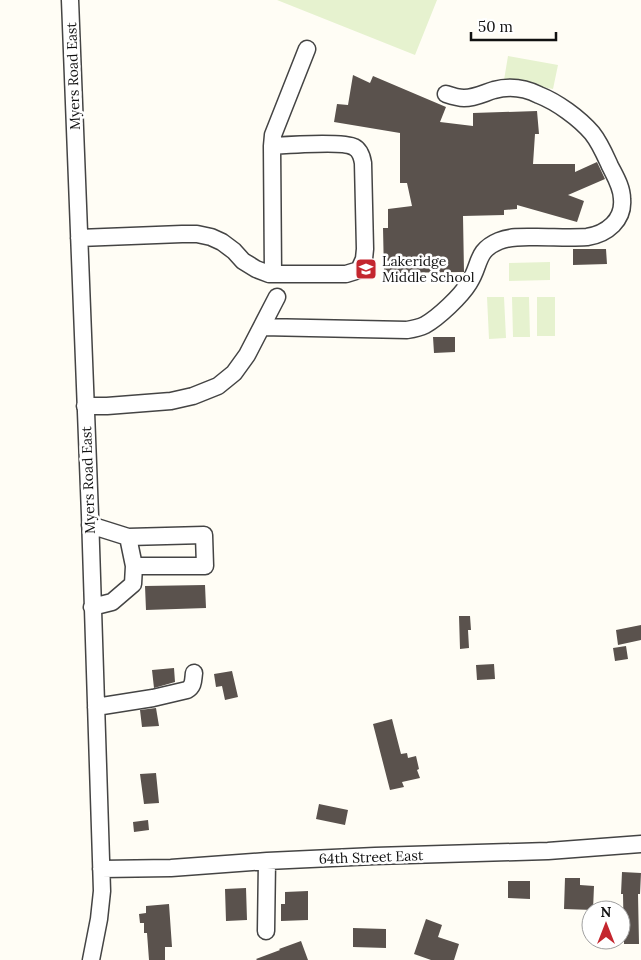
<svg xmlns="http://www.w3.org/2000/svg" width="641" height="960" viewBox="0 0 641 960" font-family="Lora,serif">
	<rect width="100%" height="100%" fill="#fffdf5"/>
	<path fill="#e6f2cf" d="M 277,0 L 437,0 L 415,55 Z
		M 508,56 L 558,65 L 553,89 L 504,80 Z
		M 550,262 L 550,280 L 509,281 L 509,263 Z
		M 487,297 L 504,297 L 506,338 L 489,339 Z
		M 512,297 L 529,297 L 530,337 L 513,337 Z
		M 537,297 L 555,297 L 555,336 L 537,336 Z"/>
	<path fill="#5a524d" d="M 353,75 L 370,83 L 373,76 L 446,107 L 440,122 L 473,126 L 473,113 L 537,111 L 539,134 L 535,134 L 533,164 L 575,164 L 575,172 L 597,162 L 605,179 L 568,195 L 584,201 L 577,222 L 517,205 L 517,209 L 504,210 L 504,215 L 463,216 L 464,272 L 384,273 L 383,228 L 388,228 L 388,209 L 412,206 L 407,183 L 400,183 L 400,133 L 334,122 L 337,104 L 348,105 Z
		M 573,249 L 606,249 L 607,264 L 573,265 Z
		M 433,337 L 455,337 L 455,352 L 434,353 Z
		M 205,585 L 206,608 L 146,610 L 145,586 Z
		M 459,616 L 470,616 L 471,630 L 468,630 L 469,648 L 460,649 Z
		M 641,625 L 641,640 L 618,645 L 616,630 Z
		M 626,646 L 628,659 L 615,661 L 613,648 Z
		M 494,664 L 495,679 L 477,680 L 476,665 Z
		M 174,668 L 175,682 L 154,688 L 152,670 Z
		M 232,671 L 238,697 L 225,700 L 222,686 L 216,687 L 214,674 Z
		M 156,708 L 159,726 L 142,727 L 140,710 Z
		M 392,719 L 401,754 L 407,753 L 408,758 L 416,756 L 419,769 L 417,770 L 420,778 L 402,782 L 404,787 L 390,790 L 373,724 Z
		M 156,773 L 159,803 L 144,804 L 140,774 Z
		M 319,804 L 348,810 L 345,825 L 316,819 Z
		M 148,820 L 149,830 L 134,832 L 133,822 Z
		M 622,872 L 641,873 L 640,894 L 638,894 L 639,944 L 624,944 L 623,894 L 621,894 Z
		M 565,878 L 580,878 L 580,885 L 594,886 L 593,910 L 564,909 Z
		M 508,881 L 530,881 L 530,899 L 508,898 Z
		M 246,888 L 247,920 L 226,921 L 225,889 Z
		M 308,891 L 308,920 L 281,921 L 281,904 L 285,904 L 285,892 Z
		M 169,904 L 172,947 L 165,947 L 165,960 L 149,960 L 147,933 L 144,933 L 144,923 L 140,923 L 139,914 L 146,913 L 146,906 Z
		M 426,919 L 442,925 L 438,937 L 459,944 L 454,960 L 431,960 L 414,954 Z
		M 353,928 L 386,929 L 386,948 L 353,947 Z
		M 301,941 L 308,960 L 257,960 L 256,959 L 280,950 L 279,949 Z"/>
	<g fill="none" stroke-linecap="round" stroke-linejoin="round">
		<g stroke="#444" stroke-width="19">
			<path id="minor" d="M 70,0 L 90,515 L 102,891 L 99,919 L 91,960
				M 79,238 L 182,234 L 197,234 L 211,237 L 222,242 L 234,251 L 243,261 L 256,269 L 269,274 L 346,274 L 359,270 L 364,259 L 365,249 L 363,163 C 362,157 360,150 354,147 C 344,141 287,145 272,146
				M 273,274 L 272,146 L 273,135 L 307,49
				M 262,327 L 407,330 C 413,329 419,328 425,325 C 439,317 461,296 469,283 C 481,265 475,251 499,241 C 511,236 525,237 537,237 C 554,237 571,238 587,237 C 607,234 624,220 622,199 C 622,187 615,176 610,166 C 605,155 600,143 592,133 C 579,118 557,102 539,95 C 525,88 509,86 494,90 C 484,93 475,98 464,98 C 458,98 452,96 446,94
				M 85,406 L 107,406 L 171,401 L 193,396 L 218,386 L 234,373 L 247,355 L 277,297
				M 90,525 L 128,537 L 204,535 L 205,566 L 134,566 L 133,584 L 112,602 L 92,607
				M 128,537 L 134,566
				M 96,707 L 153,698 L 187,690 C 194,686 193,680 194,673
				M 101,869 L 171,868 L 267,861 L 375,856 L 548,851 L 641,844
				M 266,931 L 267,861"/>
		</g>
		<use href="#minor" stroke="#fff" stroke-width="16"/>
	</g>
	<defs>
		<g id="school-square" transform="scale(1.125)"><rect x="-9" y="-9" width="18" height="18" rx="4" fill="#c4262e" stroke="#fff"/><path d="M0-5L7-2L0 1L-7-2ZM-4 1L0 2.5L4 1V4Q0 6-4 4Z" fill="#fff"/></g>
	</defs>
	<g fill-rule="evenodd">
		<use href="#school-square" x="366" y="269"/>
	</g>
	<g text-anchor="middle" dominant-baseline="central" stroke-width="5" stroke-linejoin="round" paint-order="stroke">
		<g font-size="14" fill="#111" stroke="#fff">
			<text transform="translate(73 76) rotate(-92)">Myers Road East</text>
			<text transform="translate(88 480) rotate(-92)">Myers Road East</text>
			<text transform="translate(371 857) rotate(-2)">64th Street East</text>
		</g>
		<g font-size="14" fill="#111" stroke="#fff" text-anchor="start">
			<text x="382" y="261">Lakeridge<tspan x="382" dy="16">Middle School</tspan></text>
		</g>
	</g>
	<g transform="translate(606 925)"><circle r="24" fill="#ffffff" stroke="#a0a0a0"/>
	<path d="M0-4L9 19L0 12L-9 19Z" fill="#c4262e"/>
	<text y="-8" font-size="14" font-weight="bold" text-anchor="middle" fill="#111111">N</text>
	</g>
	<path d="M471 32v8h85v-8" fill="none" stroke="#111111" stroke-width="2.5"/>
	<text x="478" y="32" font-size="15" fill="#111111" stroke="#ffffff" stroke-width="4" paint-order="stroke">50 m</text>
</svg>
